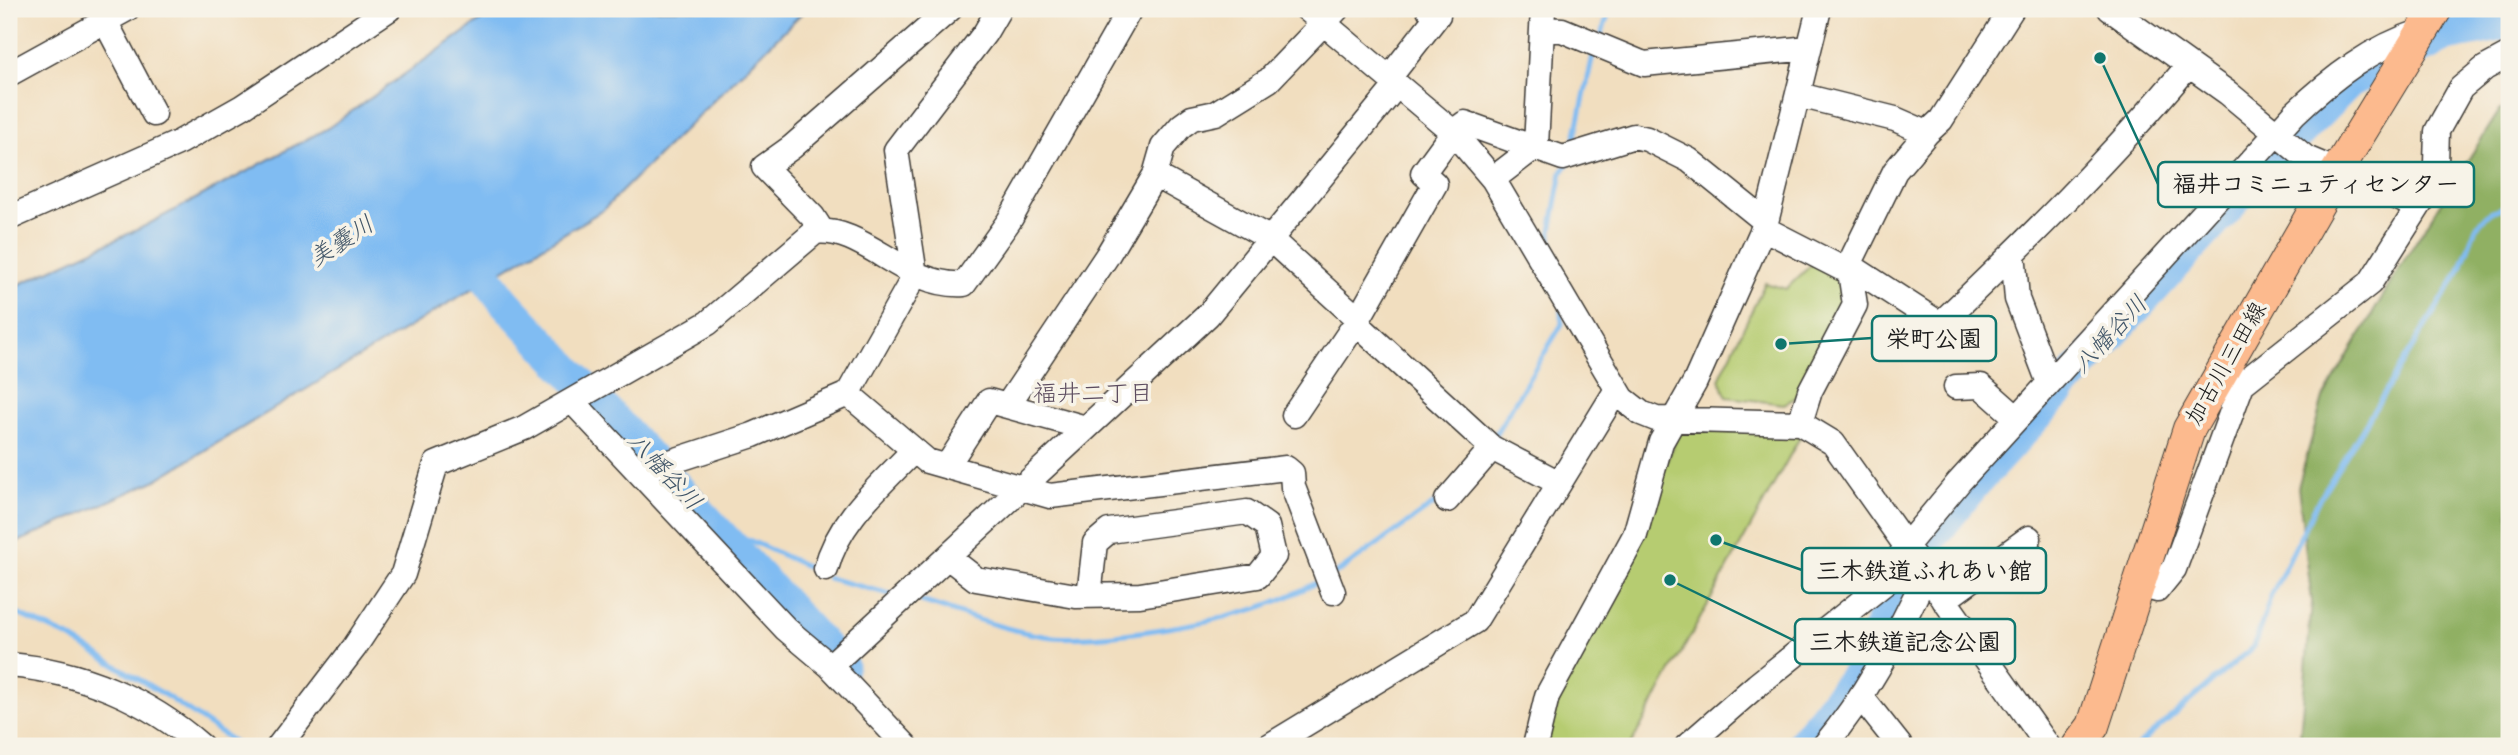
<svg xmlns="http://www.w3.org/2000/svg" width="2518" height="755" viewBox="0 0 2518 755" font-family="Mynerve,'Klee One',sans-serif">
	<rect width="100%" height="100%" fill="#f7f3e8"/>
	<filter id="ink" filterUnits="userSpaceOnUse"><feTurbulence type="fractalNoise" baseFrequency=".0143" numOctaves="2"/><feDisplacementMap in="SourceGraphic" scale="14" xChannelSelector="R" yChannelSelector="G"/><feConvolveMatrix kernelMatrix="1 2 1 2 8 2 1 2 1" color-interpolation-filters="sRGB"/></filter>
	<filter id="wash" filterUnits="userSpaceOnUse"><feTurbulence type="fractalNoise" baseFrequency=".00686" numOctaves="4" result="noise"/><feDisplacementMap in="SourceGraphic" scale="28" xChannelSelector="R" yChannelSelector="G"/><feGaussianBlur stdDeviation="1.57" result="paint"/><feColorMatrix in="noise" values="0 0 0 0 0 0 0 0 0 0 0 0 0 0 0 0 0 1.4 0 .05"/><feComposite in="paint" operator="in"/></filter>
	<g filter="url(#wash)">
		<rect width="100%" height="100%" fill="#f1debf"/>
		<path fill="#b6cc71" stroke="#697446" stroke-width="2" d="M 1813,263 L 1843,278 L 1846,309 L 1799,396 L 1784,404 L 1727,397 L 1719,379 L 1765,283 L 1786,289 Z
			M 1775,430 L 1800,437 L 1630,746 L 1545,746 C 1572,638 1637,540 1677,436 L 1682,431 Z"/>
		<path fill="#90b063" stroke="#566640" stroke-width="2" d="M 2509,108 L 2509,746 L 2299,746 L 2312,602 L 2298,487 L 2323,398 L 2403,262 L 2500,110 Z"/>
		<path fill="#80bcf2" stroke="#4e6c87" stroke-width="2" d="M 497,9 L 806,9 L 603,210 L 154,481 L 9,546 L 9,289 L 141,228 L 328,128 Z"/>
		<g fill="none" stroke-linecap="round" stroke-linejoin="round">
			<path stroke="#80bcf2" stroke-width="5" d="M 1600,39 L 1610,9
				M 1573,148 L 1593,55
				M 1552,252 L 1551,231 L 1562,172 L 1567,165
				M 1493,438 L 1562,324 L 1561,312
				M 718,533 L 725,529 L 817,571
				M 1334,575 L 1440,500
				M 828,578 L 894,595
				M 921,601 C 961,613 1003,630 1045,636 C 1095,643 1225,622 1272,603 C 1289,597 1305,588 1321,581
				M 9,610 L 69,637 L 168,697 L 240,746
				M 2137,746 L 2254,646 L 2271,596 L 2318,501 L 2460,270 L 2476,227 L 2492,211 L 2509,206"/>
			<path stroke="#80bcf2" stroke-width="33" d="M 461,244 L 504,301 L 842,666
				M 1801,746 L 1859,672 L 1906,570 L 1973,485 L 2264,168 L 2350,81 L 2447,35 L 2509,23"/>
		</g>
	</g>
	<g filter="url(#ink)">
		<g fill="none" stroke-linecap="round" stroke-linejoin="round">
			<g stroke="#3c3934" stroke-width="27">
				<path id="minor" d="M 1307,9 L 1453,132 L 1493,179 L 1623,399 L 1641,413 L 1656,419 L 1800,423 L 1833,443 L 2048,746
					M 2110,9 L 2228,93 L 2306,158 L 2387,192 L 2416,207
					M 105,21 L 154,114
					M 1542,29 L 1562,30 L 1644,64 L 1799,49 L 1808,53
					M 9,74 L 127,9
					M 1389,78 L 1438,15 L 1429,9
					M 1799,95 L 1895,119 L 1927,133 L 1941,120 L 2012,9
					M 1155,175 L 1163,147 L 1181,126 L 1192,118 L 1216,113 L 1269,80 L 1337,9
					M 1493,179 L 1536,146 L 1543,9
					M 9,218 L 180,142 L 242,107 L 389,9
					M 1763,228 L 1841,268 L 1850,269
					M 822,231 L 813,217 L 764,167 L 792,147 L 950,9
					M 2009,257 L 2014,263 L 2017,299 L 2049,383
					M 1849,265 L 1940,324 C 2027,241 2111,158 2188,66
					M 1356,323 L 1492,448 L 1559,483
					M 1956,387 L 1981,386 L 2017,418
					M 848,394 L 927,461 L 1050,496 L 1286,468 L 1292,473 L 1293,487 L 1333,592
					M 574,403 L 786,629 L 830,666 L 906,746
					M 1007,406 L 1107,256 L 1155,175 L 1269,238 L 1357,318
					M 1294,415 L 1356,323 L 1435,184 L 1423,173 L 1453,132 L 1465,123 L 1563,158 L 1634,136 L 1647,139 L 1689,160 L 1766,222
					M 1800,423 L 1810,391 L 1855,305 L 1849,265 L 1895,171 L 1927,133
					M 661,465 L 753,435 L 848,394 L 915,275 L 896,150 L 985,33 L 999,9
					M 947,466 L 989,401 L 1086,428
					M 1447,500 L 1492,448
					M 949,558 L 976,579 L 1076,596 L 1140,595 L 1258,576 L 1274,556 L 1267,526 L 1247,512 L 1109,531 L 1095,543 L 1089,596
					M 826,569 C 838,520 881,485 914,450
					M 2139,585 L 2157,590 L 2174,569 L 2242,384 L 2370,283 L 2430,188 L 2436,163 L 2437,131 L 2461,88 L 2485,68 L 2509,55
					M 1944,600 L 2029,538
					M 9,665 C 81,671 147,699 201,746
					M 830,666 L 1208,315 L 1397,85
					M 1862,698 L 1900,746
					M 279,746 L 354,648 L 403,574 L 436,464 L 524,428 L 708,323 L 815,232 C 865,226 904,288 964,284 L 1009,221 L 1130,9
					M 1269,746 L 1475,621 L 1616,391
					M 1535,746 L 1547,696 L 1635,535 L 1661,442 L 1695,382 L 1766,222 L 1819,9
					M 1687,746 L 1757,685 L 1886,582 L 1906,546 L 1959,482 L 2295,113 C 2333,77 2371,48 2422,31
					M 1824,746 C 1866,696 1893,643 1921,585 L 1929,578"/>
			</g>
			<g stroke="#3c3934" stroke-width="34">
				<path id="major" d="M 2078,746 L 2093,726 L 2189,429 L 2337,171 L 2436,9"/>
			</g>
			<use href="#minor" stroke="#fff" stroke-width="24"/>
			<use href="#major" stroke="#fcba8e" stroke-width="32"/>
		</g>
	</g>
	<g text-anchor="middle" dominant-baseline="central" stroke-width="7" stroke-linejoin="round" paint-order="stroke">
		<g font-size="23" fill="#1c1c1c" stroke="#f7f3e8">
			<text transform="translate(2227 364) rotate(-60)">加古川三田線</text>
		</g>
		<g font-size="24" font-style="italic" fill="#3f5467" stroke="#f7f3e8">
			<text transform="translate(342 242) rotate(-33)">美嚢川</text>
			<text transform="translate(2111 335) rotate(-47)">八幡谷川</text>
			<text transform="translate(664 472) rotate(47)">八幡谷川</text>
		</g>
		<g font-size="24" fill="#5c4c5f" stroke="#f7f3e8">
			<text x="1093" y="394">福井二丁目</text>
		</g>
	</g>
	<path fill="none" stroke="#0f766e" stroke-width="2.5" d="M2100 58L2158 184M1781 344L1872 338M1716 540L1802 570M1670 580L1795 641"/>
	<g fill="#0f766e" stroke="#f7f3e8" stroke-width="2.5">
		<circle cx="2100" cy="58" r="7"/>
		<circle cx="1781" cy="344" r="7"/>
		<circle cx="1716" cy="540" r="7"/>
		<circle cx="1670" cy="580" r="7"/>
	</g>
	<g fill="#f7f3e8" stroke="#0f766e" stroke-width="2.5">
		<rect x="2158" y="162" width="316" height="45" rx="7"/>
		<rect x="1872" y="316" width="124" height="45" rx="7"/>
		<rect x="1802" y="548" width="244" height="45" rx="7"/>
		<rect x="1795" y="619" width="220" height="45" rx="7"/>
	</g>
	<g font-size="24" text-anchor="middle" font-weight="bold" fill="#1c1c1c">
		<text x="2316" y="192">福井コミニュティセンター</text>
		<text x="1934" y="347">栄町公園</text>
		<text x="1924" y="579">三木鉄道ふれあい館</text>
		<text x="1905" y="650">三木鉄道記念公園</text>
	</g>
	<rect width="2518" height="755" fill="none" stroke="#f7f3e8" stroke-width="35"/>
</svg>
